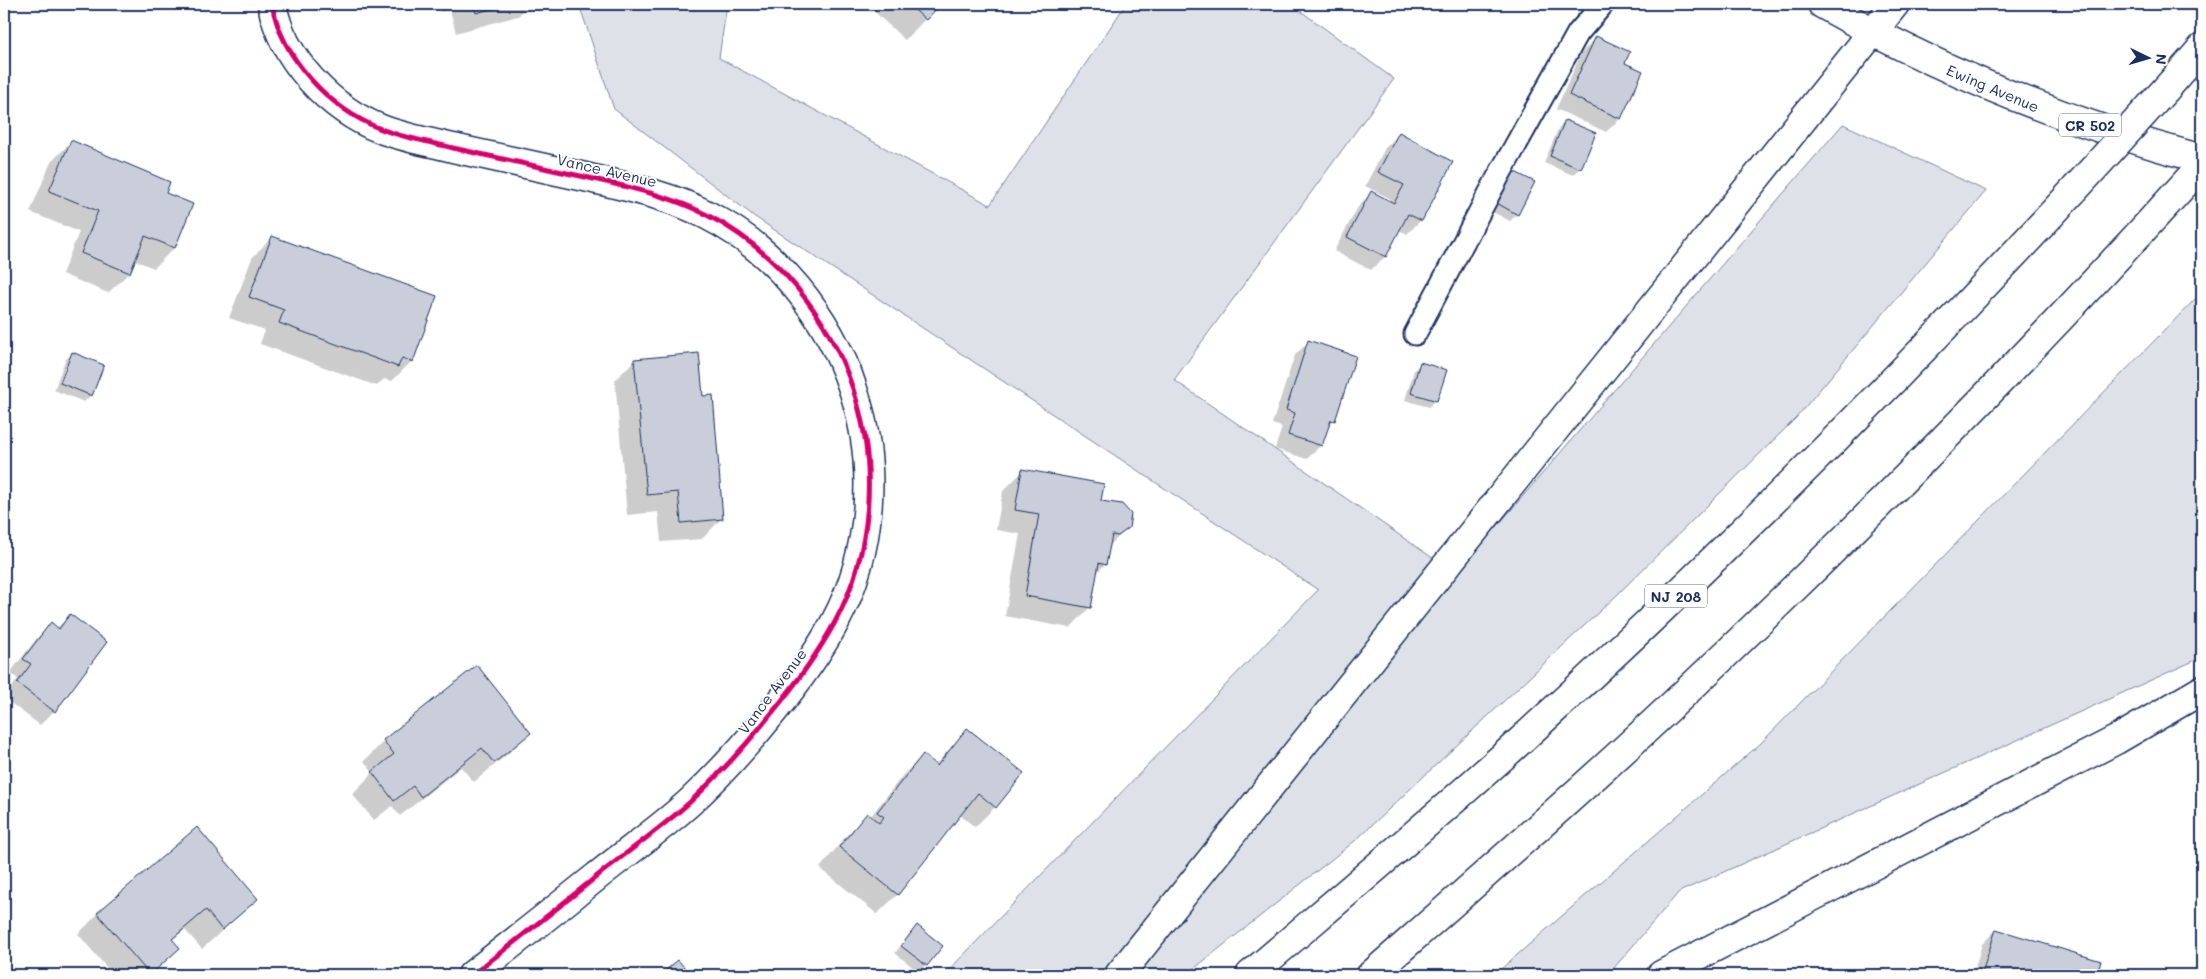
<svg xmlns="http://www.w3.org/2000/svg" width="2206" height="979" viewBox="0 0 2206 979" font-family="Mali,sans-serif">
	<rect width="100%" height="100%" fill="#fff"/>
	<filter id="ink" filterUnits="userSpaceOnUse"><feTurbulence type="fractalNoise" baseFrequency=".02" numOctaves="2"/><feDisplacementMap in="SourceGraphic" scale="10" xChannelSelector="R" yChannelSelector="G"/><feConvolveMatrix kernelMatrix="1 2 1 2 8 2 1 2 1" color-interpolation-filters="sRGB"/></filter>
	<g filter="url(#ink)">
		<path fill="#dee1e7" stroke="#7c88a2" d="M 579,4 L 727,4 L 719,58 L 990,205 L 1126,4 L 1291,4 L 1394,79 L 1174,380 L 1456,574 L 1843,124 L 1986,191 L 1796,418 L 1617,595 L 1356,840 L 1186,975 L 944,975 L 1318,590 L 755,217 L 614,109 Z
			M 2202,292 L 2202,650 L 2198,659 L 1679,892 L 1608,975 L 1494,975 L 1760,744 Z"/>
		<path fill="#0003" d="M 439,4 L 530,4 L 518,16 L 456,33 L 450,10 L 441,12 Z
			M 866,4 L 940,4 L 905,40 Z
			M 1596,38 L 1623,63 L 1641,72 L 1620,119 L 1606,132 L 1556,109 L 1582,52 Z
			M 1565,122 L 1580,168 L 1573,175 L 1544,163 L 1558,129 Z
			M 1399,134 L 1421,220 L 1407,234 L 1399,230 L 1385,257 L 1371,270 L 1334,251 L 1358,207 L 1371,193 L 1389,202 L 1391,199 L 1365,186 L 1385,148 Z
			M 72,141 L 164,194 L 191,205 L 174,248 L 154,268 L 134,260 L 129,273 L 108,293 L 62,274 L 79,232 L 30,212 L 51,162 Z
			M 1504,179 L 1517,214 L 1510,221 L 1489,210 Z
			M 272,237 L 412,361 L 392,381 L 384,379 L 377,386 L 260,344 L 265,330 L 229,318 L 252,258 Z
			M 1309,341 L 1333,420 L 1327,427 L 1321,445 L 1307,459 L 1275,449 L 1282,427 L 1272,424 L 1295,355 Z
			M 72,354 L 91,395 L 84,402 L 54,390 L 65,360 Z
			M 635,360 L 702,397 L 722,518 L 702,539 L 661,542 L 658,512 L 627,515 L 615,380 Z
			M 1421,363 L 1436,400 L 1429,407 L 1405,400 L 1414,370 Z
			M 1023,471 L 1100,502 L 1128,528 L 1109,546 L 1105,564 L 1096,574 L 1090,607 L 1070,628 L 1005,616 L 1020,534 L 996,530 L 1003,491 Z
			M 70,615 L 54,711 L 40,725 L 4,698 L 18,679 L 10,673 L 37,638 L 51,624 L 57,628 Z
			M 476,666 L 529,733 L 509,753 L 474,782 L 461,767 L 400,816 L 392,806 L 374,820 L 352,794 L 373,773 L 364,761 L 384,741 Z
			M 967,730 L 995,807 L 975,827 L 960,815 L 898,894 L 877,914 L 820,868 L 847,835 L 867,815 L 870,817 L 903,775 L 923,755 L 935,765 Z
			M 257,899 L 202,949 L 185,930 L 172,940 L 179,948 L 150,975 L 113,975 L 78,934 L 98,914 Z
			M 917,926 L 942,946 L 919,972 L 895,953 Z
			M 1996,930 L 2100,961 L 2095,975 L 1973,975 L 1982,944 Z"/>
		<path fill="#caceda" stroke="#1b2f5e" d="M 473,4 L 510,4 L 476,13 Z
			M 908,4 L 941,4 L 926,20 Z
			M 1596,36 L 1630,52 L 1625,63 L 1643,71 L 1621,119 L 1569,95 Z
			M 1565,120 L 1596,133 L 1581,169 L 1550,156 Z
			M 1399,132 L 1453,162 L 1422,221 L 1408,214 L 1386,257 L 1347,237 L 1371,191 L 1394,203 L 1404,185 L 1378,172 Z
			M 71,140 L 170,182 L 166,193 L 193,204 L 175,248 L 145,236 L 130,273 L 81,253 L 98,211 L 49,191 Z
			M 1511,170 L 1535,182 L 1518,215 L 1495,202 Z
			M 272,236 L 437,296 L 413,362 L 402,358 L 398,367 L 279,323 L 284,310 L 249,297 Z
			M 1308,340 L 1356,356 L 1335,421 L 1331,420 L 1322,446 L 1288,435 L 1295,413 L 1286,410 Z
			M 72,352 L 104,365 L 92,396 L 60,383 Z
			M 699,353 L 703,396 L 713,395 L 723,519 L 681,523 L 678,492 L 647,495 L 634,359 Z
			M 1420,362 L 1447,370 L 1437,401 L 1411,393 Z
			M 1022,469 L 1104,484 L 1101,501 L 1122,504 L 1131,514 L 1129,528 L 1118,536 L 1112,535 L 1106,565 L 1099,563 L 1091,608 L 1025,596 L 1039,514 L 1015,510 Z
			M 70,614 L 107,642 L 55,712 L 17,683 L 31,664 L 23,659 L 51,622 L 59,629 Z
			M 477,665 L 531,733 L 494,763 L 482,748 L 421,797 L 413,786 L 394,801 L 372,772 L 394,754 L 383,740 Z
			M 967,728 L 1024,773 L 996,808 L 978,793 L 898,895 L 839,847 L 867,813 L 879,823 L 884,817 L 877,812 L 923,754 L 937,766 Z
			M 197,827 L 258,899 L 222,930 L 206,910 L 172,939 L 180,948 L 150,975 L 97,913 Z
			M 917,925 L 943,946 L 927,966 L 901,946 Z
			M 1996,929 L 2101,961 L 2097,975 L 1990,975 L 1982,973 Z
			M 678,960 L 691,975 L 660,975 Z"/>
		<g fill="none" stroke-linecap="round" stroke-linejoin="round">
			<g stroke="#1b2f5e" stroke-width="25">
				<path id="lane" d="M 1415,334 L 1498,177 L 1578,33 L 1603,4"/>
			</g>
			<g stroke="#1b2f5e" stroke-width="31">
				<path id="street" d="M 272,4 C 282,59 330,109 381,129 C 404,138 430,142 453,148 C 497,158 541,167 585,177 C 627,187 669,195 707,215 C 776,250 829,316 853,389 C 878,464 873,551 835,622 C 817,655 795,685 771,714 C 746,745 719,775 690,802 C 660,829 627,852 596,877 C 555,910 513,943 472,975"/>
			</g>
			<g stroke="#1b2f5e" stroke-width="31">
				<path id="primary" d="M 1822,4 C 1942,72 2068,123 2202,159"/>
			</g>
			<g stroke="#1b2f5e" stroke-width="31">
				<path id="highway" d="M 2166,89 L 2202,48
					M 1119,975 L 1895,4
					M 1250,975 C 1340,898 1431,822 1519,742 C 1713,566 1897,381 2075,189
					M 1371,975 C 1470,888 1570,801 1667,710 C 1852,536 2031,354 2202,165
					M 1661,975 L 2116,740 L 2202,690"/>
			</g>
			<use href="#lane" stroke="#fff" stroke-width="21"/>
			<use href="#street" stroke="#fff" stroke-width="28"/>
			<use href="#primary" stroke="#fff" stroke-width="28"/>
			<use href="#highway" stroke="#fff" stroke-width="28"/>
			<g stroke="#1b2f5e" stroke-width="31" stroke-linecap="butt">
				<path id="highway-bridge" d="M 2075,189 L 2166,89"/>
			</g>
			<use href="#highway-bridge" stroke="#fff" stroke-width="28"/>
			<g stroke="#fff" stroke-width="8">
				<path id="cycleway" d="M 272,4 C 282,59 330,109 381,129 C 404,138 430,142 453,148 C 497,158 541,167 585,177 C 627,187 669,195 707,215 C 776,250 829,316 853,389 C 878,464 873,551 835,622 C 817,655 795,685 771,714 C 746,745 719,775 690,802 C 660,829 627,852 596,877 C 555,910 513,943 472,975"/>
			</g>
			<use href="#cycleway" stroke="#d6006c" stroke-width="5"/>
		</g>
	</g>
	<g text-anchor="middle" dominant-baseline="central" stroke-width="4" stroke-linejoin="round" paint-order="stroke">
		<g fill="#fff" stroke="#5f6d8e" stroke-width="1">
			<rect x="2059" y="113.5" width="62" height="23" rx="4"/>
			<rect x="1645" y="584.5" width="62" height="23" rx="4"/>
		</g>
		<g font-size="14" font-weight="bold" fill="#1b2f5e">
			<text x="2090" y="125">CR 502</text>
			<text x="1676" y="596">NJ 208</text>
		</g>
		<g font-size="15" fill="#1b2f5e" stroke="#fff">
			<text transform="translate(1993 88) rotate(23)">Ewing Avenue</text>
			<text transform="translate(607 170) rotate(13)">Vance Avenue</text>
			<text transform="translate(772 691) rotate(-53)">Vance Avenue</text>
		</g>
	</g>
	<rect width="2206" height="979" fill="none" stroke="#fff" stroke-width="20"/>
	<rect x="10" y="10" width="2186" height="959" fill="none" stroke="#1b2f5e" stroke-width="2" filter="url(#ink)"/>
	<g transform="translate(2148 58) rotate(95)" stroke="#ffffff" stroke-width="4" paint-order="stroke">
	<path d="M0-4L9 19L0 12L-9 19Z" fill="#1b2f5e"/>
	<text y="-8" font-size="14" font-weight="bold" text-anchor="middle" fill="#1b2f5e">N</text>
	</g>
</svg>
